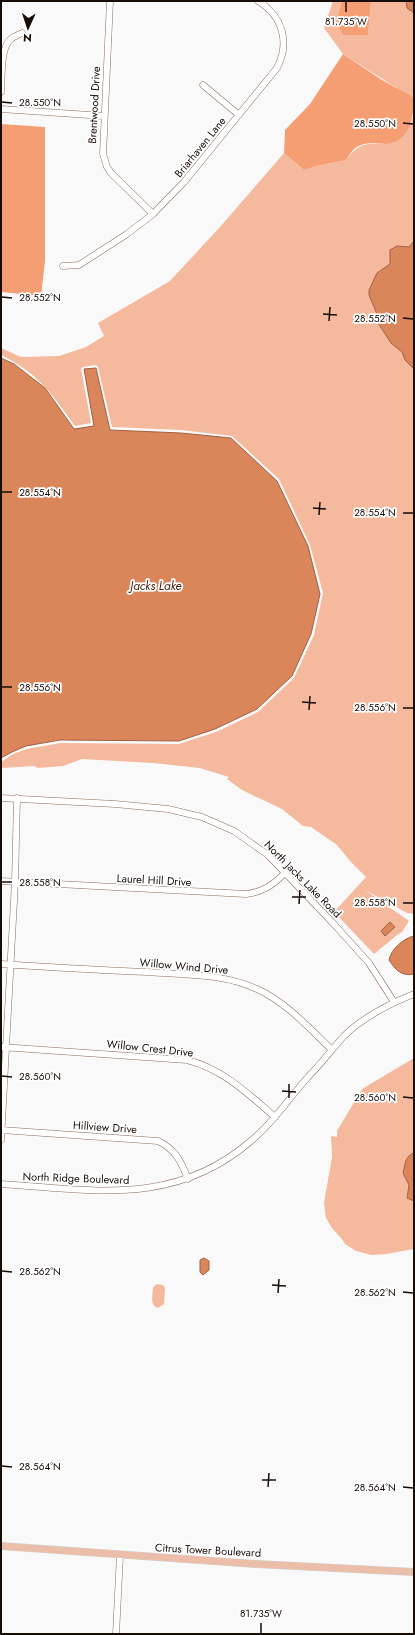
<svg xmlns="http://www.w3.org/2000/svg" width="415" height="1635" viewBox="0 0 415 1635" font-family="Jost,sans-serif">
	<rect width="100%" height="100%" fill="#f9f9f9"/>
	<path fill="#f5b99d" d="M 333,1 L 342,1 L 336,22 L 368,35 L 371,1 L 406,1 L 407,8 L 414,13 L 414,99 L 343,54 L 324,28 Z
		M 414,114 L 414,241 L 409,247 L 397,246 L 391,259 L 390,264 L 377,273 L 369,290 L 369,295 L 377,314 L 378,323 L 391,343 L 402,352 L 405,360 L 414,369 L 414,914 L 407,913 L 365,890 L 409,921 L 402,932 L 397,935 L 374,954 L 334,912 L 366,877 L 350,861 L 337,845 L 311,827 L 303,826 L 282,809 L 242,790 L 227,779 L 229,777 L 200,768 L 153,763 L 82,759 L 63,766 L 38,768 L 34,766 L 1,768 L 1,762 L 13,754 L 27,749 L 60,743 L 179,744 L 216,732 L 258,712 L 294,678 L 314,635 L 323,593 L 310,545 L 279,479 L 232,436 L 181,430 L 112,427 L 98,367 L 96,365 L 83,367 L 81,369 L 91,423 L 75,426 C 53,395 37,372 1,355 L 1,348 L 21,357 L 59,356 L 86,347 L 104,336 L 98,323 L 170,281 L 220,227 L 284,153 L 304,170 L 317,166 L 346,160 C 359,143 365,143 385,144 L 411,123 Z
		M 414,1058 L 414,1152 L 409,1156 L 403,1173 L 409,1185 L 407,1198 L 414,1201 L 414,1249 L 386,1254 L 371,1255 L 356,1251 L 345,1244 L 342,1239 L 332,1228 L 326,1218 L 324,1203 L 332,1157 L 331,1136 L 337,1137 L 337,1131 L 362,1089 Z
		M 157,1284 L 163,1285 L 165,1288 L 164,1304 L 158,1308 C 149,1305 153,1295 153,1287 Z"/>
	<path fill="#f69e73" d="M 342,1 L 371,1 L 368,35 L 343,35 L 336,22 Z
		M 343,54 L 382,80 L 411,96 L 414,99 C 414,118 409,142 386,144 C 378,144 370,142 361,145 C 354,147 350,154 346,160 L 317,166 L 304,170 L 284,153 L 285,130 L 310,104 Z
		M 1,124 L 45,127 L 45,261 L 41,296 L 1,292 Z"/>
	<path fill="#db855b" stroke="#a06142" d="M 406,1 L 414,1 L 414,13 L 407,8 Z
		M 414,241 L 414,369 L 405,360 L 402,352 L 391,343 L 378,323 L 377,314 L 369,295 L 369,290 L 377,273 L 390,264 L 390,250 L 397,246 L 409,247 Z
		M 1,358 L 14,364 L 45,388 L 74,429 L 94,426 L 84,369 L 96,368 L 110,430 L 181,433 L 231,438 L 277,481 L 308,546 L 320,594 L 311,634 L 292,676 L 257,709 L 215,729 L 179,741 L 60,740 L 26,746 L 12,752 L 1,758 Z
		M 390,922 L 395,927 L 385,936 L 381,931 Z
		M 414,936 L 414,974 C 401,977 395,969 389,960 C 391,949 404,938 414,936 Z
		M 414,1152 L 414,1201 L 407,1198 L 409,1185 L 403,1173 L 406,1160 L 409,1156 Z
		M 204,1258 L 209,1261 L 209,1270 L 203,1275 L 200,1272 L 200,1260 Z"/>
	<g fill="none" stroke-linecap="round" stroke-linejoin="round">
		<g stroke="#8c6b5b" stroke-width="7">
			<path id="minor" d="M 110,1 L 103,154 L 107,167 L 111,173 L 153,214
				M 203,85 L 239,115
				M 1,92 C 2,79 0,47 11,39 C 14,36 19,35 22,33
				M 1,109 L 104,116
				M 63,266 L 79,265 L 127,234 L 153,214 L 184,182 L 277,68 C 290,43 283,16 258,1
				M 1,798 L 115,804 L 168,809 L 202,817 L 234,831 L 268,855 L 332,922 L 369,963 L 394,1002
				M 1,881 L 246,894 C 263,892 273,885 285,873
				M 1,964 C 49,967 98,970 147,972 C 184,975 222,973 257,989 C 286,1002 309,1028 332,1050
				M 1,1047 L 187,1060 C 223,1069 247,1093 275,1117
				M 1,1130 L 158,1141 C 175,1149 181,1161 188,1179
				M 1,1140 L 15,882 L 17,798
				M 1,1184 C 93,1190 176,1207 252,1140 C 274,1122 289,1098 308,1077 C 321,1064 332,1049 344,1036 C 363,1017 389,1004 414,994
				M 116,1634 L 120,1555"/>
		</g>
		<g stroke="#d5d3d2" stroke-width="8">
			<path id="major" d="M 1,1546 L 256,1564 L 414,1572"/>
		</g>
		<use href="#minor" stroke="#fff" stroke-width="6"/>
		<use href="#major" stroke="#eabea9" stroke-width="7"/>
	</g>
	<path fill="none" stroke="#180c06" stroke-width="1.5" d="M 346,12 L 346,2M 2,102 L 12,103M 403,123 L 413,124M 2,297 L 12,298M 323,314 L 337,315M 403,318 L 413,319M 329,321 L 330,307M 2,492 L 12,492M 313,508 L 326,509M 403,513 L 413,513M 319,515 L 320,502M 2,687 L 12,687M 302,702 L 316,703M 403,708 L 413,708M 309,710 L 310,696M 2,882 L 12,882M 292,897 L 306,897M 403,903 L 413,903M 299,904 L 300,890M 2,1076 L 12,1077M 282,1091 L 296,1092M 403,1097 L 413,1098M 289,1098 L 289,1084M 2,1271 L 12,1272M 272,1285 L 286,1286M 403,1292 L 413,1293M 278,1293 L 279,1279M 2,1466 L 12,1467M 262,1480 L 276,1480M 268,1487 L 269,1473M 403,1487 L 413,1488M 261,1633 L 261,1623"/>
	<g text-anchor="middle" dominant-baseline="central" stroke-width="3.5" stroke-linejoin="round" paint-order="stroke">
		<g font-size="11" fill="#180c06" stroke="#fff">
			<text transform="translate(94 105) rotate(-87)">Brentwood Drive</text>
			<text transform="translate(200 147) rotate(-51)">Briarhaven Lane</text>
			<text transform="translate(303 879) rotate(45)">North Jacks Lake Road</text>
			<text transform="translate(154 880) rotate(3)">Laurel Hill Drive</text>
			<text transform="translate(184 966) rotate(5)">Willow Wind Drive</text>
			<text transform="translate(150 1048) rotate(6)">Willow Crest Drive</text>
			<text transform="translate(105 1127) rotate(4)">Hillview Drive</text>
			<text transform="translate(76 1178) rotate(2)">North Ridge Boulevard</text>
			<text transform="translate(208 1550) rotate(3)">Citrus Tower Boulevard</text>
		</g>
		<g font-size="12" font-style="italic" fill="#472412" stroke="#fff">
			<text x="156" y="586">Jacks Lake</text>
		</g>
	</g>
	<g font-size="10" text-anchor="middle" fill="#180c06" stroke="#fff" stroke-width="3.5" stroke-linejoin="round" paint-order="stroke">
		<text x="346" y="25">81.735°W</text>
		<text x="40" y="106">28.550°N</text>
		<text x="375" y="127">28.550°N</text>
		<text x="40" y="301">28.552°N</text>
		<text x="375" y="322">28.552°N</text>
		<text x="40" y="496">28.554°N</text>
		<text x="375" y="516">28.554°N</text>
		<text x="40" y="691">28.556°N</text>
		<text x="375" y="711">28.556°N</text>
		<text x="40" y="886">28.558°N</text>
		<text x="375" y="906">28.558°N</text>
		<text x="40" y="1080">28.560°N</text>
		<text x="375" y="1101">28.560°N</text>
		<text x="40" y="1275">28.562°N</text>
		<text x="375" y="1296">28.562°N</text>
		<text x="40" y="1470">28.564°N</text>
		<text x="375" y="1491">28.564°N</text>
		<text x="261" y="1617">81.735°W</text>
	</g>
	<rect width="415" height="1635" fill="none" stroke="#180c06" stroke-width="4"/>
	<g transform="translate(28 28) rotate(183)" stroke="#ffffff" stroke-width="3" paint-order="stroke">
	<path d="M0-3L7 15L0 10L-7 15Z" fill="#180c06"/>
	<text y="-6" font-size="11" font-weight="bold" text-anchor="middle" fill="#180c06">N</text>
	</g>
</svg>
